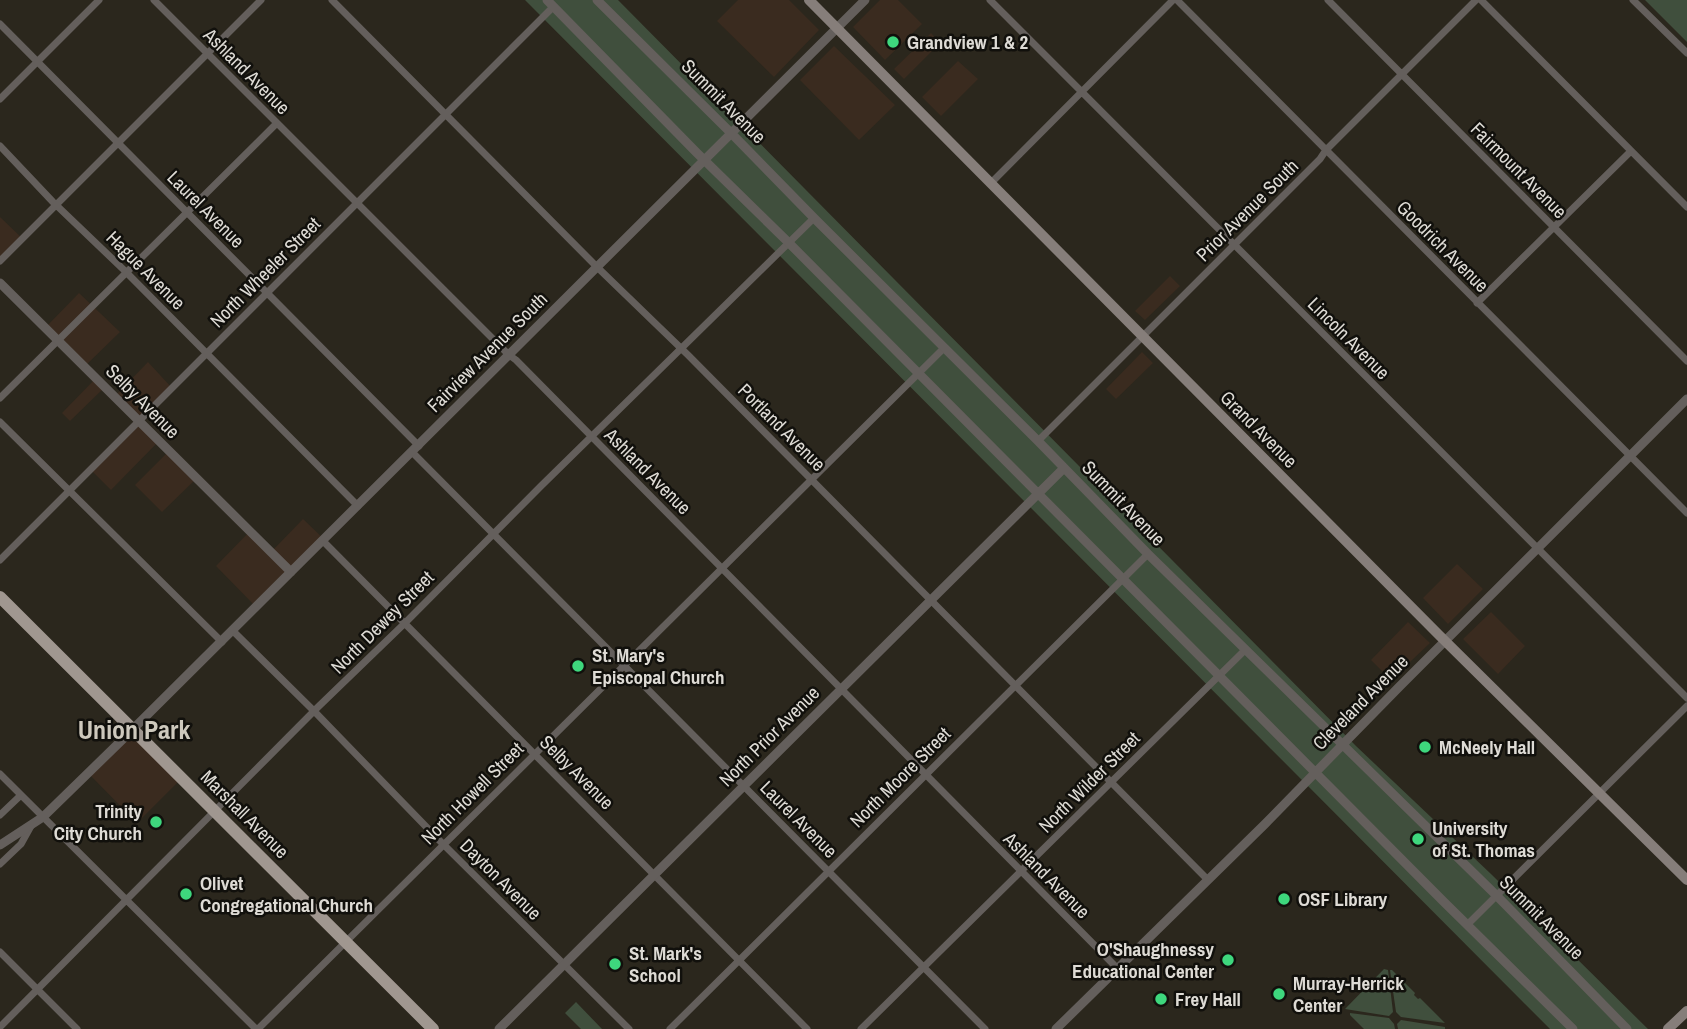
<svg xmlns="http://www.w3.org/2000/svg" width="1687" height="1029" viewBox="0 0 1687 1029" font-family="'Archivo Narrow',sans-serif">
	<rect width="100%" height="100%" fill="#2b271d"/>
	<path fill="#3a2b1f" d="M 738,0 L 789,0 L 819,30 L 774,77 L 717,21 Z
		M 880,0 L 898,0 L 922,24 L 885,60 L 853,27 Z
		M 931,33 L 940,43 L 904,79 L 894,69 Z
		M 834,46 L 895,105 L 859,140 L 800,80 Z
		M 958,61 L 978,79 L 941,116 L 922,97 Z
		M 0,217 L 23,239 L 0,261 Z
		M 1170,276 L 1180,286 L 1145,320 L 1135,311 Z
		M 79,293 L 120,332 L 83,368 L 44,329 Z
		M 1142,352 L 1153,363 L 1116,399 L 1106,389 Z
		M 148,362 L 172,388 L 140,421 L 159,441 L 111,490 L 91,470 L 139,421 L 115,396 Z
		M 96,378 L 105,387 L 70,421 L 62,413 Z
		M 169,451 L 197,478 L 162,512 L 135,485 Z
		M 303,519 L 325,540 L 257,608 L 216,566 L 252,529 L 273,550 Z
		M 1457,564 L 1483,589 L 1448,624 L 1423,598 Z
		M 1491,612 L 1525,646 L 1498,674 L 1463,639 Z
		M 1408,622 L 1430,643 L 1391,680 L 1371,660 Z
		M 135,728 L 184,776 L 137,823 L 89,774 Z"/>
	<path fill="#404f3d" d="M 525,0 L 618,0 L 1356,746 L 1491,874 L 1648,1029 L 1550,1029 Z
		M 1646,0 L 1687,0 L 1687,42 L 1645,0 Z
		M 1384,969 L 1388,970 L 1393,1012 L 1389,1016 L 1345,1009 Z
		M 1390,970 L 1392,970 L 1415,993 L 1414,995 L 1418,999 L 1420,998 L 1445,1023 L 1401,1017 L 1396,1012 Z
		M 576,1002 L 602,1029 L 581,1029 L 565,1013 Z
		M 1350,1013 L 1389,1018 L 1394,1024 L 1395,1029 L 1364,1029 L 1350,1015 Z
		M 1401,1020 L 1445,1027 L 1445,1029 L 1398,1029 L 1397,1024 Z"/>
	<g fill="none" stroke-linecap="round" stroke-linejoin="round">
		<path stroke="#645f5c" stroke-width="7" d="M 154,0 L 509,355 L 516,360 L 1117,968
			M 332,0 L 597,267 L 688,355 L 1207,879
			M 990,0 L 1687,698
			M 1177,0 L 1687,513
			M 1328,0 L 1687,361
			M 1481,0 L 1687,207
			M 1633,0 L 1687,53
			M 0,24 L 419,446
			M 0,99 L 99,0
			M 0,146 L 53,202 L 124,270 L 358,506
			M 991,183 L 1173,0
			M 0,261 L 261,0
			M 1477,303 L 1631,151
			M 0,398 L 277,123
			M 0,422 L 222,642
			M 1038,441 L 1320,159 L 1326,150 L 1476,0
			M 412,452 L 985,1029
			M 323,541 L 807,1029
			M 0,560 L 553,7
			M 233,631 L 314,711 L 438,839 L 629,1029
			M 0,774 L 256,1029
			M 0,815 L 21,795
			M 0,864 L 21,844 L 31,826
			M 1467,925 L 1687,706
			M 0,952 L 77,1029
			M 0,1027 L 318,707 L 405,623 L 541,486 L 814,218
			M 258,1029 L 944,348
			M 670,1029 L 1148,554
			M 861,1029 L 1245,650"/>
		<path stroke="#645f5c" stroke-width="9" d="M 547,0 L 697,153 L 789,243 L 1443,901 L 1573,1029
			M 597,0 L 731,133 L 814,218 L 1038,441 L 1148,554 L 1496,895 L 1627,1029
			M 0,283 L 291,572
			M 0,845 L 43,817 L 122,740 L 865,0
			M 499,1029 L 1064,468
			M 1056,1029 L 1265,824 L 1400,686 L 1687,399"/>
		<path stroke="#867e7a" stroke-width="10" d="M 809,0 L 1439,635 L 1687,880
			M 1668,1029 L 1687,1011"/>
		<path stroke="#a09790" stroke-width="12" d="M 0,597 L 433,1029"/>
	</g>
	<g fill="#3ed77d" stroke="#11100c" stroke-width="2.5">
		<circle cx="893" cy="42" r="7"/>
		<circle cx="578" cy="666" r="7"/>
		<circle cx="1425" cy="747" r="7"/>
		<circle cx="156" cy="822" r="7"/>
		<circle cx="1418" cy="839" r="7"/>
		<circle cx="186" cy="894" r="7"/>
		<circle cx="1284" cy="899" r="7"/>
		<circle cx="1228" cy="960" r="7"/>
		<circle cx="615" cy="964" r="7"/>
		<circle cx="1279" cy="994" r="7"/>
		<circle cx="1161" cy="999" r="7"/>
	</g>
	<g text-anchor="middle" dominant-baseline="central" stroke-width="5" stroke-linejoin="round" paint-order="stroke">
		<g font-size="19" font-weight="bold" fill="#dedbd5" stroke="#11100c" text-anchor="start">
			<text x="907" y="42">Grandview 1 &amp; 2</text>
			<text x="592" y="655">St. Mary's<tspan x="592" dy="22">Episcopal Church</tspan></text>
			<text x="1439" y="747">McNeely Hall</text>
			<text x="142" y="811" text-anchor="end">Trinity<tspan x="142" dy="22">City Church</tspan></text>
			<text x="1432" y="828">University<tspan x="1432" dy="22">of St. Thomas</tspan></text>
			<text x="200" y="883">Olivet<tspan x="200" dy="22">Congregational Church</tspan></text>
			<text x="1298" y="899">OSF Library</text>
			<text x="1214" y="949" text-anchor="end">O'Shaughnessy<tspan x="1214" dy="22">Educational Center</tspan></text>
			<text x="629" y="953">St. Mark's<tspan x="629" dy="22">School</tspan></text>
			<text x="1293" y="983">Murray-Herrick<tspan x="1293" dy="22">Center</tspan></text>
			<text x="1175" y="999">Frey Hall</text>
		</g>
		<g font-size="19" fill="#dedbd5" stroke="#11100c">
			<text transform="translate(247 71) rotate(45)">Ashland Avenue</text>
			<text transform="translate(724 101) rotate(45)">Summit Avenue</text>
			<text transform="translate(1519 170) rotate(45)">Fairmount Avenue</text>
			<text transform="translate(206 209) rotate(45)">Laurel Avenue</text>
			<text transform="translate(1247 210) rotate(-45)">Prior Avenue South</text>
			<text transform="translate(1443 246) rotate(45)">Goodrich Avenue</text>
			<text transform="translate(146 270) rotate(45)">Hague Avenue</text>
			<text transform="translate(265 272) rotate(-45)">North Wheeler Street</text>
			<text transform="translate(1349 338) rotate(45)">Lincoln Avenue</text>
			<text transform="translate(487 352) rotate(-45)">Fairview Avenue South</text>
			<text transform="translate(143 401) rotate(45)">Selby Avenue</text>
			<text transform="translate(782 427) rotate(45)">Portland Avenue</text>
			<text transform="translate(1259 429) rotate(45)">Grand Avenue</text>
			<text transform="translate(648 471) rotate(45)">Ashland Avenue</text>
			<text transform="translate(1124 503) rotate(46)">Summit Avenue</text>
			<text transform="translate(382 622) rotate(-45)">North Dewey Street</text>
			<text transform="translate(1360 702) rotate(-45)">Cleveland Avenue</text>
			<text transform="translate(769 736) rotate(-45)">North Prior Avenue</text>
			<text transform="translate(577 772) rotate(45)">Selby Avenue</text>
			<text transform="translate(900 777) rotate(-45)">North Moore Street</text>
			<text transform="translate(1089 782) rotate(-45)">North Wilder Street</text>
			<text transform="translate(472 793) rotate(-45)">North Howell Street</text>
			<text transform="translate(245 814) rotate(45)">Marshall Avenue</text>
			<text transform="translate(799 819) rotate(45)">Laurel Avenue</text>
			<text transform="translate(1047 875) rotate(45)">Ashland Avenue</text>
			<text transform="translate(501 879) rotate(45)">Dayton Avenue</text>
			<text transform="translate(1542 917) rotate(45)">Summit Avenue</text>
		</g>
		<g font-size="26" font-weight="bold" fill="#cec9bd" stroke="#11100c">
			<text x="134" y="729">Union Park</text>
		</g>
	</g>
</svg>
